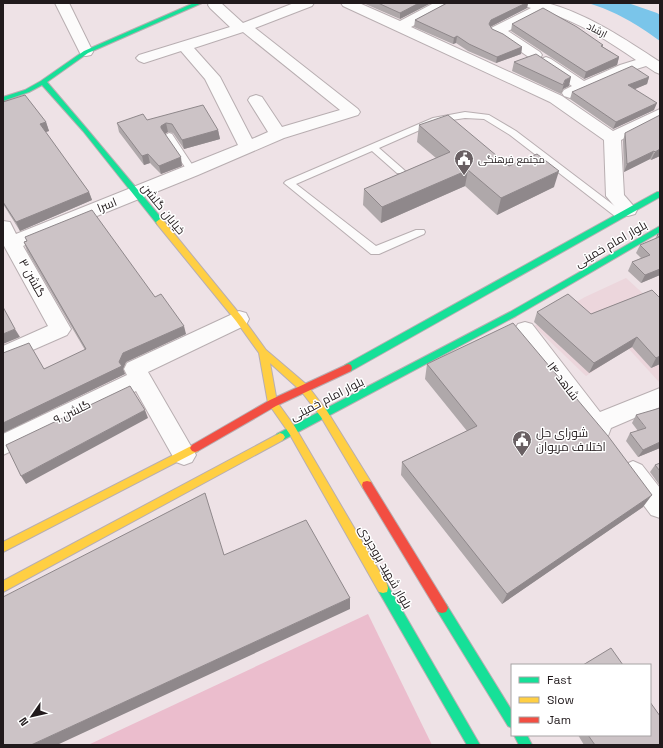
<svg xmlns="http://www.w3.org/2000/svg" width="663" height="748" viewBox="0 0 663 748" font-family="'Space Grotesk',Cairo,sans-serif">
	<rect width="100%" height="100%" fill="#eee2e6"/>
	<path fill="#ecd6dc" d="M 626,278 L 660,309 L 660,383 L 628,348 L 586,376 L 534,326 L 585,297 Z"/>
	<path fill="#ebbdcd" d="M 368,614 L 432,745 L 88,745 Z"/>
	<path fill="#7ac5ea" d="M 588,3 L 628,3 L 657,13 L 660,15 L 660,41 C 635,23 617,12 588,3 Z"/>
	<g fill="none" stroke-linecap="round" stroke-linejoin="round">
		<g stroke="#b8aeb1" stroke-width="2">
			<path id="lane" d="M 465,112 L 489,115 L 516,131 L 624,213 L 625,215 L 624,217 L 616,217 L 510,135 L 484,119 L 465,118 L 438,122 L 379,148 L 403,169 L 405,171 L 403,173 L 397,173 L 372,151 L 296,184 L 376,246 L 416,230 L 424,230 L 425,232 L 424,234 L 379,254 L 371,254 L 284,183 L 286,181 L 433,118 Z
				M 169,133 L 172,134 L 195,169 L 197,171 L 195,173 L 189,173 L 164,136 Z"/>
		</g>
		<g stroke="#b8aeb1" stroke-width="2">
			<path id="street" d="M 55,3 L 69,3 L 93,52 L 91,55 L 86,56 L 81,55 Z
				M 209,3 L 221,3 L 243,23 L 294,3 L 314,3 L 312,6 L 255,28 L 358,109 L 360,112 L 358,115 L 284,138 L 198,175 L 23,246 L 71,329 L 67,335 L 3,363 L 3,346 L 48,326 L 3,244 L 3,221 L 10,222 L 16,234 L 238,145 L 205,79 L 181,51 L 144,63 L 139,61 L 136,58 L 139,55 L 230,27 L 210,8 L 208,5 ZM 243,32 L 340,110 L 282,127 L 262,97 L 256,95 L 250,97 L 248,100 L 268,132 L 252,139 L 220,77 L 194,48 Z
				M 341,3 L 359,3 L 400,21 L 434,3 L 451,3 L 449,6 L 411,27 L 562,96 L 613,131 L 660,109 L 660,120 L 621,140 L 624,195 L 637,210 L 635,214 L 628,216 L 621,214 L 606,196 L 604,140 L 550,102 L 343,6 Z
				M 522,3 C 530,3 539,2 547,3 C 588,14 625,39 660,62 L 660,74 L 655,72 L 646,66 L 630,71 L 576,96 L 570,98 L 564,96 L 562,93 L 564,90 L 572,86 L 541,65 L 538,62 L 541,59 L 546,57 L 551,59 L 584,81 L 620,65 L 636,60 C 608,41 578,21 545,12 L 508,31 L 540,52 L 542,55 L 540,58 L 535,59 L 530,58 L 503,39 L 491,34 L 489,31 L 491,28 L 531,8 L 524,6 Z
				M 239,311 L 246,313 L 249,319 L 246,325 L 148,372 L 192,448 L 196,455 L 192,462 L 184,465 L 176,462 L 136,391 L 3,455 L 3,434 L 127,375 L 124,369 L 127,363 Z
				M 525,322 L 532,324 L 600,412 L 660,388 L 660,407 L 611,428 L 608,436 L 600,439 L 592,436 L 518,336 L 514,330 L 518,324 Z
				M 633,461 L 642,465 L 660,488 L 660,518 L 651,515 L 624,479 L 621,472 L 624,465 Z"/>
		</g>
		<g stroke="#b8aeb1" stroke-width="2">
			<path id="fast" d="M 194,3 L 202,3 L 88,53 L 47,82 L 87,129 L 163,220 L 164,222 L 160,225 L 157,224 L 83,131 L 42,85 L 29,92 L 3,101 L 3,97 L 25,90 L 41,81 L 84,51 Z
				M 657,192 L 660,192 L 660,197 L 351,371 L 345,371 L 344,368 L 345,365 Z
				M 660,226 L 660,232 L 516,316 L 283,440 L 280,441 L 277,440 L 275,437 L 277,434 L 510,312 Z
				M 383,583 L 387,584 L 480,745 L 467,745 L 379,592 L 378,588 L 379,584 Z
				M 442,603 L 446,604 L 512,711 L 512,728 L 508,726 L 438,612 L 436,608 L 438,604 Z
				M 514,735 L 527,735 L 532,745 L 519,745 Z"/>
		</g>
		<g stroke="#b8aeb1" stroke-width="2">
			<path id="slow" d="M 160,219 L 163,220 L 242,317 L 266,350 L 307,385 L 327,411 L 371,482 L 372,485 L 371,488 L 367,489 L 363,488 L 321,417 L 301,391 L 270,363 L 277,402 L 295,427 L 387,584 L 388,588 L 387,592 L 383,593 L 379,592 L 289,433 L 268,403 L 259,353 L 236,321 L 157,224 L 156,222 Z
				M 280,433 L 283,434 L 285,437 L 283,440 L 3,592 L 3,581 Z
				M 195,444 L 198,445 L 200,448 L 198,451 L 3,552 L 3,542 Z"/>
		</g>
		<g stroke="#b8aeb1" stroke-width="2">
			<path id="jam" d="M 348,364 L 351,365 L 352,368 L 351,371 L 276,406 L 198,451 L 195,452 L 192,451 L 190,448 L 192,445 L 270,400 Z
				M 367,481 L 371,482 L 446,604 L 448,608 L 446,612 L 442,613 L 438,612 L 363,488 L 362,485 L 363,482 Z"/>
		</g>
		<use href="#lane" fill="#fcfbfb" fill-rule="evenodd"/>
		<use href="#street" fill="#fcfbfb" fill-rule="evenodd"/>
		<use href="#fast" fill="#16e098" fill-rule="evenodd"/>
		<use href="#slow" fill="#ffcf43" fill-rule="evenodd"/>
		<use href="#jam" fill="#f24e42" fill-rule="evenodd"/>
	</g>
	<path fill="#afa8aa" d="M 363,3 L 431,3 L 400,19 Z
		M 447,3 L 528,3 L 527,8 L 490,27 L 492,29 L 522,47 L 521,54 L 496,63 L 468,51 L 456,43 L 453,44 L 414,27 L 415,20 Z
		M 512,24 L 603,45 L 603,47 L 619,57 L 617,65 L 584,79 L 511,31 Z
		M 514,62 L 569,86 L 563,89 L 561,94 L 512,71 Z
		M 649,77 L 647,84 L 634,89 L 654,110 L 613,129 L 570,99 L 572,92 Z
		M 3,102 L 46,122 L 49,131 L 45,132 L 89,192 L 92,200 L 20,231 L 3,204 Z
		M 147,120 L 218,130 L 220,139 L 184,149 L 173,133 L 168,132 L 165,134 L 182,166 L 161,174 L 150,163 L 144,165 L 119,132 L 117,123 Z
		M 419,125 L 509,166 L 554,187 L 497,215 L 465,186 L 381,223 L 363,205 L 364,189 L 436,158 L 417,142 Z
		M 625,133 L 660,156 L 651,160 L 650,159 L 624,172 L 623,141 Z
		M 660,233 L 660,275 L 641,283 L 628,271 L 632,262 L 641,258 L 636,253 L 640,245 L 655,239 L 657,235 Z
		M 25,237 L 155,297 L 186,334 L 126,362 L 123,369 L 125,374 L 3,433 L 3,353 L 44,369 L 85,350 L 27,251 L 24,242 L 27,241 Z
		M 652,290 L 660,364 L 651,368 L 632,347 L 589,373 L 534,322 L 537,312 L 591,314 Z
		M 427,364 L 643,507 L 502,604 L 401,475 L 402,462 L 467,431 L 425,379 Z
		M 636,415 L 660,448 L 638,457 L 626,441 L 630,433 L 638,431 L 632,423 Z
		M 660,463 L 660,486 L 650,472 L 655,465 Z
		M 578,735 L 650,735 L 660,745 L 584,745 Z"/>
	<path fill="#8f888b" d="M 419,3 L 431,3 L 400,19 L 400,13 Z
		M 526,3 L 528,3 L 527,8 L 490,27 L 489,24 L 491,20 Z
		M 457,36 L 456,43 L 453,44 L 454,38 Z
		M 522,47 L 521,54 L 496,63 L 497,57 Z
		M 619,57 L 617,65 L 584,79 L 586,72 Z
		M 571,77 L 569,86 L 563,89 L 561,94 L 565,80 Z
		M 649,77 L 647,84 L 626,93 L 628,85 Z
		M 657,103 L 654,110 L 613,129 L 616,122 Z
		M 46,122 L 49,131 L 43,133 L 40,124 Z
		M 166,123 L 168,132 L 163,135 L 161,128 L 161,126 Z
		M 218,130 L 220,139 L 184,149 L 182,140 Z
		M 660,149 L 660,156 L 651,160 L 655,152 Z
		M 654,151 L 650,159 L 624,172 L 627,164 Z
		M 148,154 L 150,163 L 144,165 L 142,156 Z
		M 181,157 L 182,166 L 161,174 L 159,166 Z
		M 468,170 L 465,186 L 381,223 L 382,207 Z
		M 559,171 L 554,187 L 497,215 L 501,198 Z
		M 89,192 L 92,200 L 20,231 L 16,222 Z
		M 660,268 L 660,275 L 641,283 L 645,275 Z
		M 184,326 L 186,334 L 126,362 L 123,369 L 125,374 L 3,433 L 3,423 L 119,362 L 123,353 Z
		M 15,329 L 20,337 L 3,344 L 3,334 Z
		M 637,337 L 632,347 L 589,373 L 594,363 Z
		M 660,356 L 660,364 L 651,368 L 656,358 Z
		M 145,410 L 148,418 L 26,484 L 21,476 Z
		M 660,442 L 660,448 L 638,457 L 643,450 Z
		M 652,495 L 643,507 L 502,604 L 507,594 Z
		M 350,598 L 350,609 L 57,745 L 31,745 Z"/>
	<path fill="#ccc3c6" stroke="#8f888b" d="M 378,3 L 419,3 L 400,13 Z
		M 447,3 L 526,3 L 491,20 L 489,24 L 492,29 L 503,34 L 522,47 L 497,57 L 469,44 L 457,36 L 454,38 L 415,20 Z
		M 543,8 L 577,27 L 603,45 L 601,46 L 619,57 L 586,72 L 512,24 Z
		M 536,54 L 571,77 L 565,80 L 563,85 L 514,62 Z
		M 632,66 L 649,77 L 628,85 L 657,103 L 616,122 L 572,92 Z
		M 25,95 L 46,122 L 40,124 L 89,192 L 16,222 L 3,202 L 3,102 Z
		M 203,105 L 218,130 L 182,140 L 172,124 L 166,123 L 161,126 L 161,128 L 181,157 L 159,166 L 148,154 L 142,156 L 117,123 L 143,114 L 147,120 Z
		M 448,115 L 509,166 L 537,154 L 559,171 L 501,198 L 468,170 L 382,207 L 364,189 L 450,152 L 419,125 Z
		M 660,115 L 660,149 L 655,152 L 654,151 L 627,164 L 625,133 Z
		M 92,210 L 155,297 L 161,294 L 184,326 L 123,353 L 119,362 L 122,366 L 3,423 L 3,353 L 29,343 L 44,369 L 86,349 L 24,242 L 27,241 L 25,237 Z
		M 660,233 L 660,269 L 645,275 L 632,262 L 650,255 L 640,245 L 659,237 L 657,235 Z
		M 652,290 L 660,298 L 660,356 L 656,358 L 637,337 L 594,363 L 537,312 L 568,294 L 591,314 Z
		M 3,307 L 15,329 L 3,334 Z
		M 513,323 L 608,436 L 652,495 L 507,594 L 402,462 L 477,426 L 427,364 Z
		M 130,386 L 145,410 L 21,476 L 6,445 Z
		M 660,408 L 660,442 L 643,450 L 630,433 L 646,428 L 636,415 Z
		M 660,463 L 660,471 L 655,465 Z
		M 205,493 L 224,555 L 306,520 L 350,598 L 31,745 L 3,745 L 3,597 Z
		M 611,648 L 623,665 L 583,665 Z
		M 650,702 L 660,716 L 660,745 L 595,745 L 588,735 L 650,735 Z"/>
	<defs>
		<g id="civic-pin" transform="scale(1)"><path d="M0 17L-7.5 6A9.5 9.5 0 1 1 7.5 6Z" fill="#696063" stroke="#fff"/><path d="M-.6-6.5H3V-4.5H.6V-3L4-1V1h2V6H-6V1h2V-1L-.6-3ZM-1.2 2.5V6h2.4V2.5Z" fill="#fff"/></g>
	</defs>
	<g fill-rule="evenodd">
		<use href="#civic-pin" x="464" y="159"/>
		<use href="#civic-pin" x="522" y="440"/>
	</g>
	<g text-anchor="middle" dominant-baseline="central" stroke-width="3" stroke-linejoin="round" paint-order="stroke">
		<g font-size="10" fill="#211a1c" stroke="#fff">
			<text transform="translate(597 30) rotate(27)">ارشاد</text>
		</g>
		<g font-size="10" fill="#211a1c" stroke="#fff" text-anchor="start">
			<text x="478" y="159">مجتمع فرهنگی</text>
		</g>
		<g font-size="12" fill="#211a1c" stroke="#fff">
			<text transform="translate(107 205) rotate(-22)">اسرا</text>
			<text transform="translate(163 209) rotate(51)">خیابان گلشن</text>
			<text transform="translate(611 244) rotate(-30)">بلوار امام خمینی</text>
			<text transform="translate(32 278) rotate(61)">گلشن ۳</text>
			<text transform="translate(563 381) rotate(53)">شاهد ۱۴</text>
			<text transform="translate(327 399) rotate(-27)">بلوار امام خمینی</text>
			<text transform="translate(72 412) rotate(-26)">گلشن ۹</text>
			<text transform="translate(385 567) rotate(60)">بلوار شهید بروجردی</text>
		</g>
		<g font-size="12" fill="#211a1c" stroke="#fff" text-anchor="start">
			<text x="536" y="433">شورای حل<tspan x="536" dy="14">اختلاف مریوان</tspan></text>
		</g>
	</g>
	<rect width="663" height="748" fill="none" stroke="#211a1c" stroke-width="8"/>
	<rect x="511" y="664" width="140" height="72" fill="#ffffff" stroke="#a6a3a4"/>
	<rect x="519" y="677" width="20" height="6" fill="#16e098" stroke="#a6a3a4"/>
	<text x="547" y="684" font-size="12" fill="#211a1c">Fast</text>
	<rect x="519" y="697" width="20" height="6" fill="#ffcf43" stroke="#a6a3a4"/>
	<text x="547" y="704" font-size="12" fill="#211a1c">Slow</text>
	<rect x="519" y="717" width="20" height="6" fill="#f24e42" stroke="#a6a3a4"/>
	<text x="547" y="724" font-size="12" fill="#211a1c">Jam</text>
	<g transform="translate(32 716) rotate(236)" stroke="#ffffff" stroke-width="3" paint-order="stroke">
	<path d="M0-3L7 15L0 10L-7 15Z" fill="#211a1c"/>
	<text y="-6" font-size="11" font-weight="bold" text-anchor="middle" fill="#211a1c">N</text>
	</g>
</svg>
